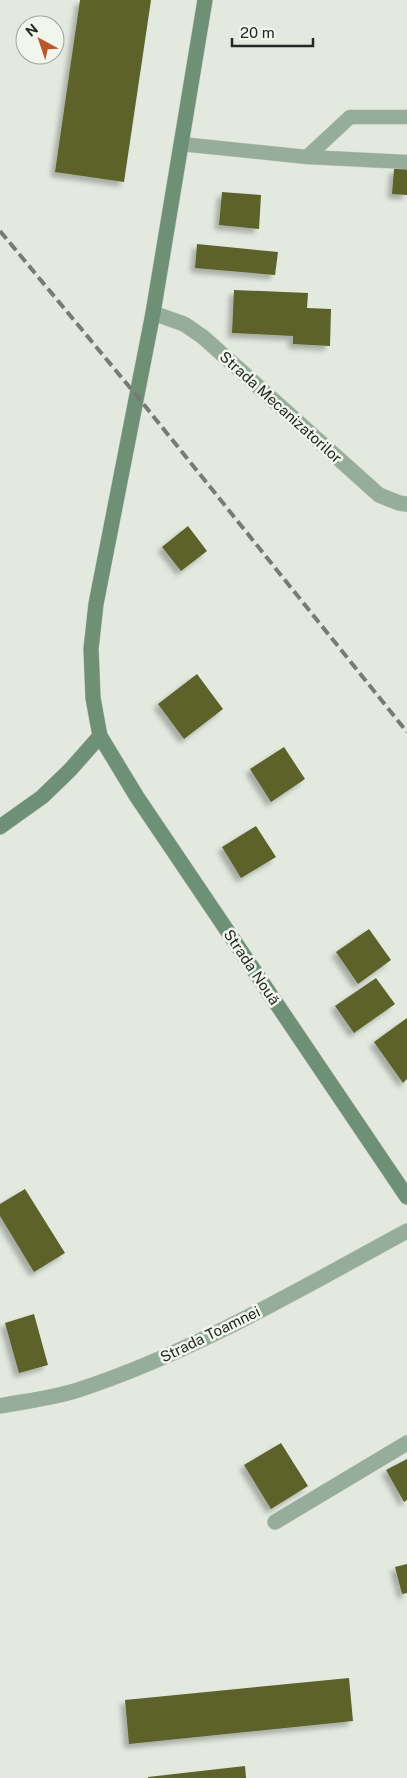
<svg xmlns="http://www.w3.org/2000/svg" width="407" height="1778" viewBox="0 0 407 1778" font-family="'Public Sans',sans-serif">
	<defs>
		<filter id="shadow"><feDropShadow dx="-4.5" dy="4.5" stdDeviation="2.5" flood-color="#0004"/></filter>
	</defs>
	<rect width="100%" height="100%" fill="#e3e9df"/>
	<path fill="#5b6229" filter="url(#shadow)" d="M 80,0 L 151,0 L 124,182 L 55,172 Z
		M 394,169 L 407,169 L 407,195 L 392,194 Z
		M 222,192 L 261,195 L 259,229 L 219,225 Z
		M 197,244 L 278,252 L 275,275 L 195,268 Z
		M 234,290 L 308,293 L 307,308 L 331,309 L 330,346 L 293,344 L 293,336 L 232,333 Z
		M 188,526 L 207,551 L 181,571 L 162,547 Z
		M 197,674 L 223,709 L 184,739 L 158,704 Z
		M 284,747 L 305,779 L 271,802 L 250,769 Z
		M 256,826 L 276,857 L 241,878 L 222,847 Z
		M 369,929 L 391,960 L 358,984 L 336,952 Z
		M 376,978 L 395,1004 L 354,1033 L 335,1006 Z
		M 407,1018 L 407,1079 L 403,1083 L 374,1042 Z
		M 25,1189 L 65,1253 L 34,1272 L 0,1216 L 0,1204 Z
		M 34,1314 L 48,1365 L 19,1373 L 5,1323 Z
		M 281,1443 L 308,1486 L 271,1509 L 244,1465 Z
		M 407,1459 L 407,1500 L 404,1502 L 386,1470 Z
		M 407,1564 L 407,1593 L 402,1594 L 395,1567 Z
		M 349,1678 L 353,1721 L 129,1744 L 125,1700 Z
		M 245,1766 L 246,1778 L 148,1778 L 148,1777 Z"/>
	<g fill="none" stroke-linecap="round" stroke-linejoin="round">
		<g stroke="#c1c6bd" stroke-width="15">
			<path id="lane" d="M 181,144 L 307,157 L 407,162
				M 307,157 L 350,117 L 407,117"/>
		</g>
		<g stroke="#c1c6bd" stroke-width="16">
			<path id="street" d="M 153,313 L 184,324 L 203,337 L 379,495 L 399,503 L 407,504
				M 0,1406 C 26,1401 53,1398 78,1390 C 194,1352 300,1289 407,1231
				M 275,1522 L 407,1443"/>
		</g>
		<g stroke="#c1c6bd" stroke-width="16">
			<path id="secondary" d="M 205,0 L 153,313 L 96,604 L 91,649 L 93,698 L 100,736 L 137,797 L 407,1197
				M 0,827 L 42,797 L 70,770 L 100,736"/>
		</g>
		<use href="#lane" stroke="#96ad9b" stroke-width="14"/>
		<use href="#street" stroke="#96ad9b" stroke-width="15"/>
		<use href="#secondary" stroke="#6e9076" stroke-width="15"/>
		<path stroke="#777b75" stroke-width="4" stroke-dasharray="10 5" stroke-linecap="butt" d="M 0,231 L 137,396 L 407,732"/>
	</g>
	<g text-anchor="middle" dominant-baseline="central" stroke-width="5" stroke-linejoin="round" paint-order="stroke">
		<g font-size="15" fill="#252724" stroke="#f0f6ec">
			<text transform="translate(281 407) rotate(42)">Strada Mecanizatorilor</text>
			<text transform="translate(252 967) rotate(56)">Strada Nouă</text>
			<text transform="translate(210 1334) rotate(-26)">Strada Toamnei</text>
		</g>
	</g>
	<g transform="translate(40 40) rotate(320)"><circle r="24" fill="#f0f6ec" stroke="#9fa39c"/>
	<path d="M0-4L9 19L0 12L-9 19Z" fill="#bc562b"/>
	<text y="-8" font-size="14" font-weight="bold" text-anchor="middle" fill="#252724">N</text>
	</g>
	<path d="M232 38v8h81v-8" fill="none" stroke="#252724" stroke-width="2.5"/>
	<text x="240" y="38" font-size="15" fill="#252724" stroke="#f0f6ec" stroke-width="4" paint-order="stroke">20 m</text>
</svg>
